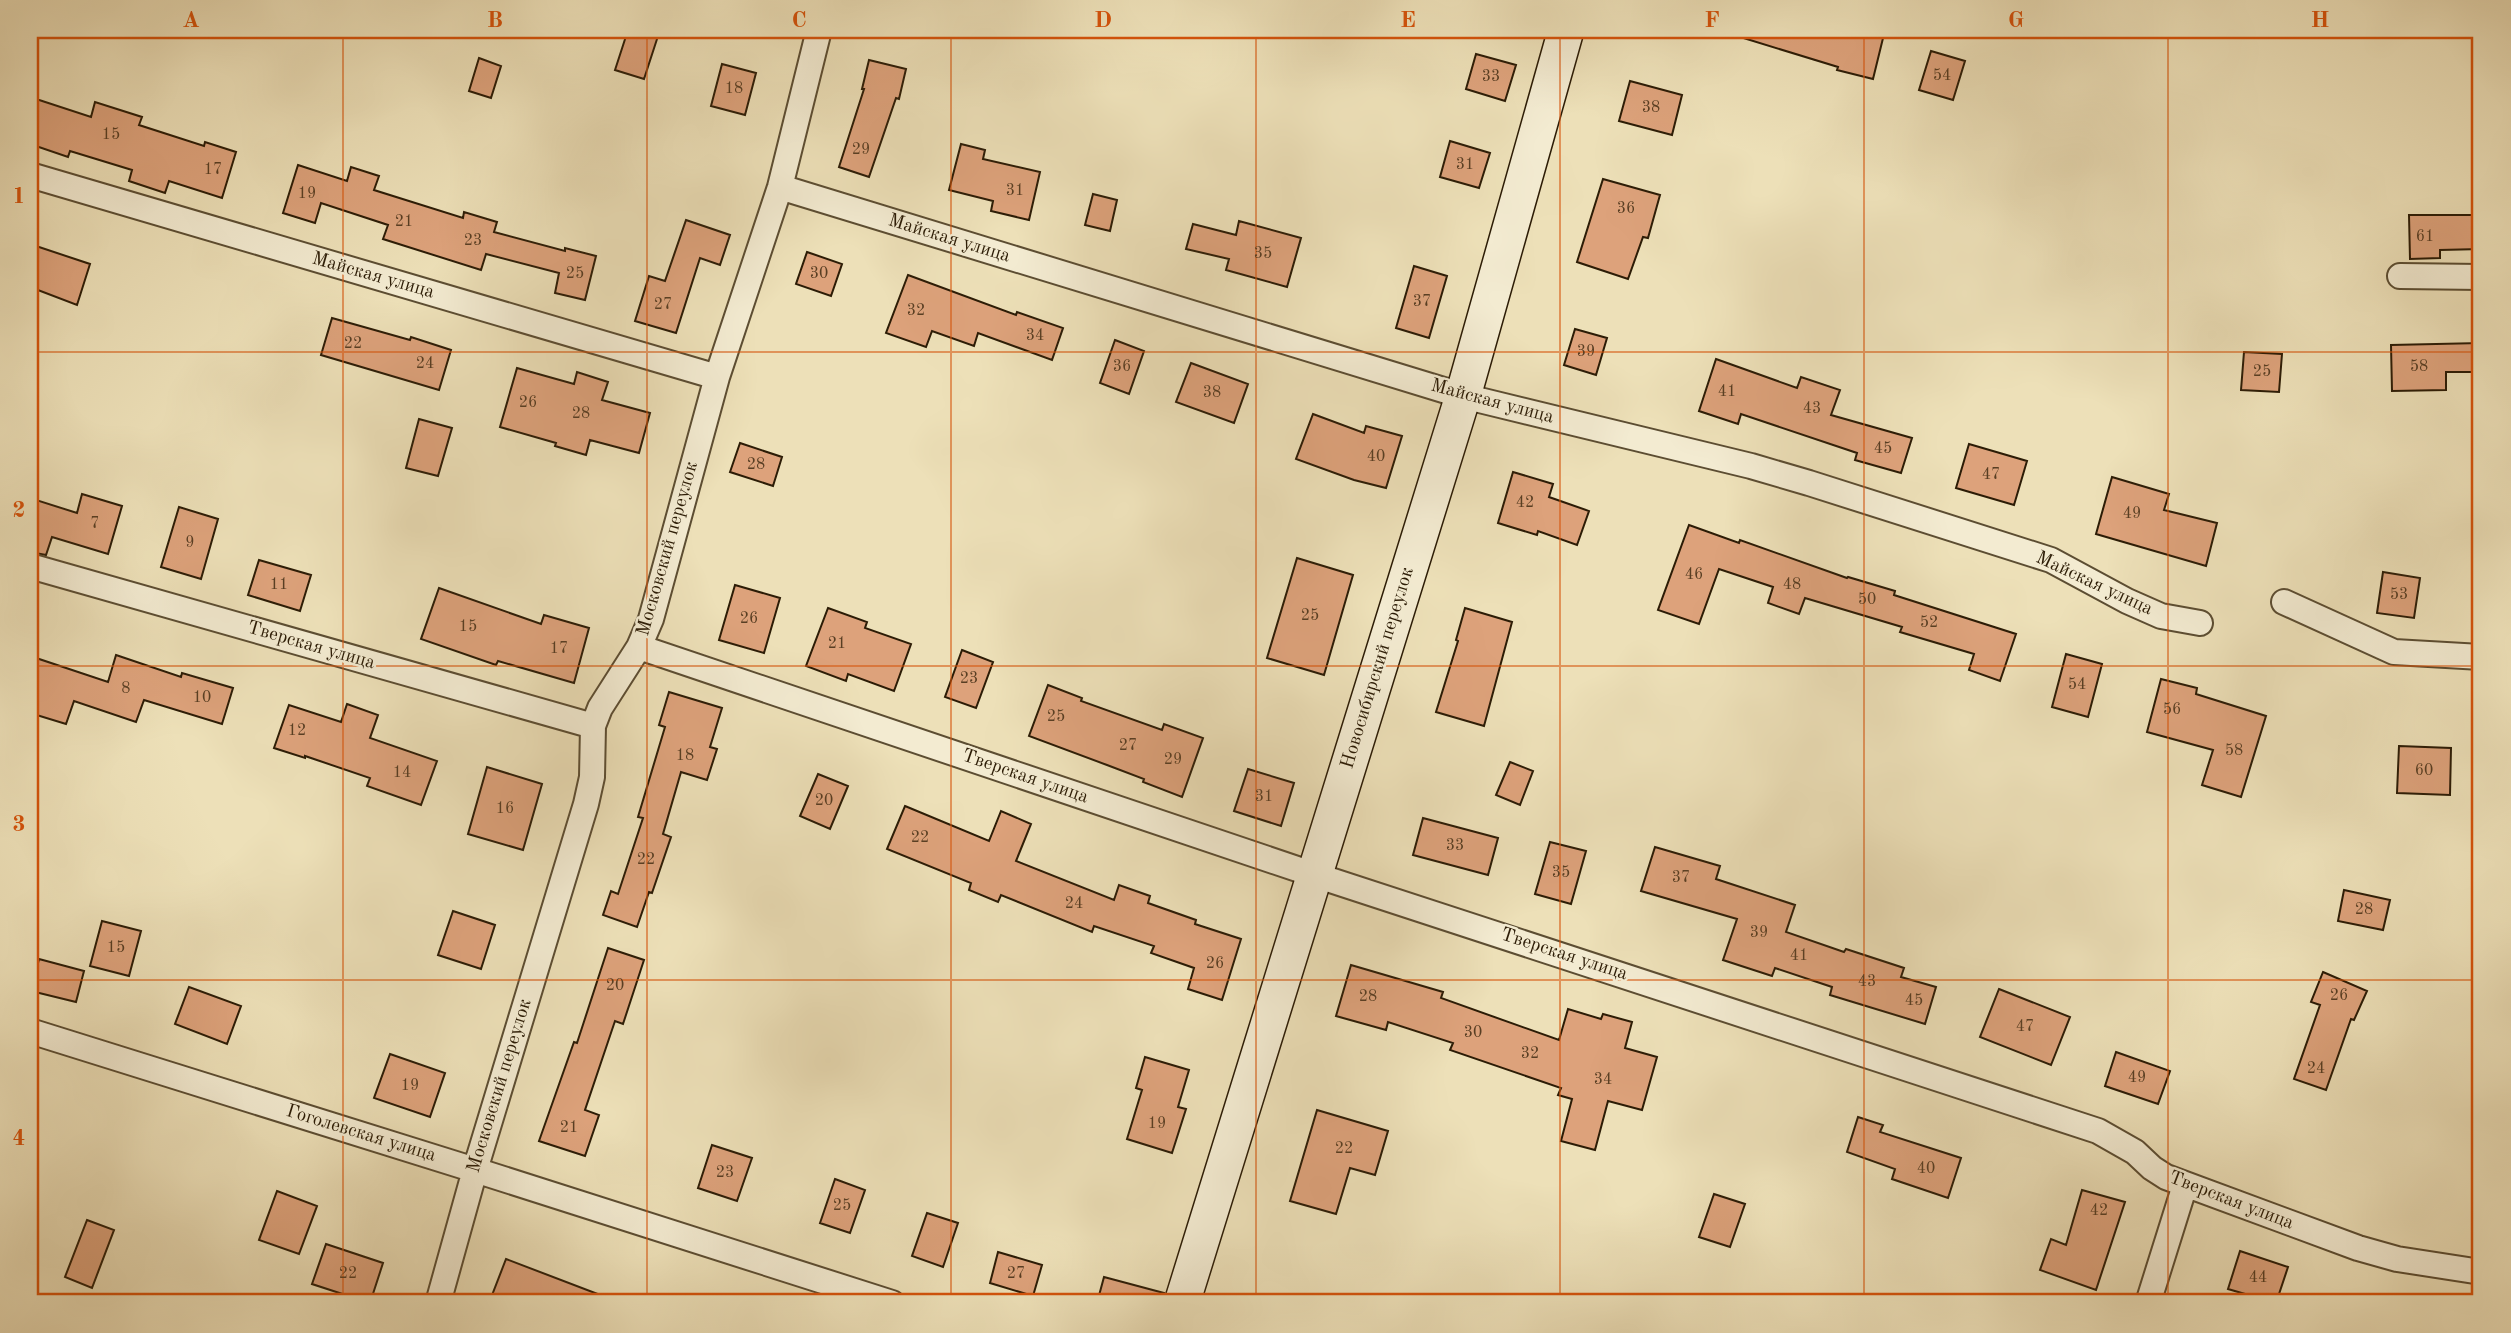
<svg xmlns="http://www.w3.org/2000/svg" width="2511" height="1333" viewBox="0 0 2511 1333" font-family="'Old Standard TT',serif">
	<rect width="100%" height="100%" fill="#ede0b8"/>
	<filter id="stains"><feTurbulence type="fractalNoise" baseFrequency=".00286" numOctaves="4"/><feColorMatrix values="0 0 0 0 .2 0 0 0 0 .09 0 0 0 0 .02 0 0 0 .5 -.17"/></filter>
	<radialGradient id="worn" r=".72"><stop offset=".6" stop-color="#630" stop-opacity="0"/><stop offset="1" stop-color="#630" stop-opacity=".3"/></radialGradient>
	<path fill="#dda27b" stroke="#2c1c06" stroke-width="2" d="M 628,30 L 639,30 L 658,36 L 644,79 L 615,70 Z
		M 1738,30 L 1885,30 L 1873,79 L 1837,70 L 1838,67 L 1737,36 Z
		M 1931,51 L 1965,61 L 1953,100 L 1919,90 Z
		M 1476,54 L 1516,65 L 1505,101 L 1466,89 Z
		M 479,58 L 501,66 L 491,98 L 469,91 Z
		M 869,60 L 906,69 L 899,99 L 896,98 L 869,177 L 839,167 L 864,89 L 862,89 Z
		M 722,64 L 756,73 L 745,115 L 711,106 Z
		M 1630,81 L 1682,95 L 1672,135 L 1619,121 Z
		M 30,97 L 91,117 L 95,102 L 142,117 L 139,125 L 204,146 L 205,142 L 236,152 L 222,198 L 169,181 L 165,193 L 129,181 L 132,170 L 70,151 L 68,157 L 30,144 Z
		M 1450,141 L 1490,153 L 1479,188 L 1440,177 Z
		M 961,144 L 985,150 L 983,159 L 1040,172 L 1029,220 L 991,211 L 993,201 L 949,190 Z
		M 298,165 L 347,181 L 351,167 L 379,176 L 374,190 L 463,218 L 464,212 L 497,222 L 494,232 L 565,251 L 565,248 L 596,256 L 585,300 L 555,293 L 559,273 L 486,254 L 481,270 L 383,239 L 388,225 L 321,203 L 315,223 L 283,213 Z
		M 1603,179 L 1660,195 L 1648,238 L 1643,237 L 1628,279 L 1577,262 Z
		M 1093,194 L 1117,200 L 1110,231 L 1085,225 Z
		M 2409,215 L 2481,215 L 2481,249 L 2440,250 L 2440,258 L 2410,259 Z
		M 686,220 L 730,235 L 720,265 L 700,258 L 676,333 L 635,321 L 649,276 L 665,281 Z
		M 1239,221 L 1301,238 L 1287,287 L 1226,270 L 1229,259 L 1186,249 L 1193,224 L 1236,235 Z
		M 30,244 L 90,264 L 77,305 L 30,287 Z
		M 807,252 L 842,264 L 831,296 L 796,284 Z
		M 1414,266 L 1447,276 L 1429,338 L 1396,328 Z
		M 908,275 L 1016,315 L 1017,312 L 1063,328 L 1052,360 L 978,333 L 974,346 L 932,331 L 926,347 L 886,333 Z
		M 332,318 L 410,340 L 411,337 L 451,350 L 439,390 L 321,355 Z
		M 1575,329 L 1607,338 L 1596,375 L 1564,365 Z
		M 1115,340 L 1144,351 L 1129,394 L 1100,383 Z
		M 2481,343 L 2481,372 L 2446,372 L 2446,390 L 2392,391 L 2391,345 Z
		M 2244,352 L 2282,354 L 2279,392 L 2241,390 Z
		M 1716,359 L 1797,388 L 1801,377 L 1840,390 L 1831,415 L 1912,438 L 1901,473 L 1855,460 L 1857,453 L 1741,414 L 1738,424 L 1699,411 Z
		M 1191,363 L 1248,384 L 1234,423 L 1176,402 Z
		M 517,368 L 574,384 L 577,372 L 608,382 L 602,400 L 650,413 L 639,453 L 590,440 L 586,455 L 555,446 L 556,443 L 500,427 Z
		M 1313,414 L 1364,433 L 1366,426 L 1402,436 L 1386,488 L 1354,480 L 1296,459 Z
		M 419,419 L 452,428 L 438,476 L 406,468 Z
		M 740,443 L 782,457 L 773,486 L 730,472 Z
		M 1969,444 L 2027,461 L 2014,505 L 1956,488 Z
		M 1513,472 L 1553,484 L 1549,497 L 1589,511 L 1577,545 L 1538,531 L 1537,535 L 1498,523 Z
		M 2112,477 L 2169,494 L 2164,510 L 2217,523 L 2206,566 L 2096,534 Z
		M 82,494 L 122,506 L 108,554 L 52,537 L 46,555 L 30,552 L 30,498 L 77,513 Z
		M 179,507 L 218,519 L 201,579 L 161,567 Z
		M 1689,525 L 1739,543 L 1740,540 L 1847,578 L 1848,577 L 1895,591 L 1894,595 L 2016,634 L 2000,681 L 1969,670 L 1974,654 L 1900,632 L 1902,627 L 1805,598 L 1799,614 L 1768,603 L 1773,587 L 1719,569 L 1699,624 L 1658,610 Z
		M 1297,558 L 1353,575 L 1324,675 L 1267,658 Z
		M 259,560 L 311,575 L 300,611 L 248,595 Z
		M 2383,572 L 2420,578 L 2414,618 L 2377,613 Z
		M 735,585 L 780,598 L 764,653 L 719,640 Z
		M 439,588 L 541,624 L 544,615 L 589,628 L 574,683 L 498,661 L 496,665 L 421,639 Z
		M 828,608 L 867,622 L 865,628 L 911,644 L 894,691 L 848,674 L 846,681 L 806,666 Z
		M 1465,608 L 1512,622 L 1484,726 L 1436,712 L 1458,641 L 1456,640 Z
		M 962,650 L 993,662 L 976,708 L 945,697 Z
		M 2066,654 L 2102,664 L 2088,717 L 2052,707 Z
		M 116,655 L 181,677 L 182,673 L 233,688 L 222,724 L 144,700 L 136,722 L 74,701 L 66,724 L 30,713 L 30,656 L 108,682 Z
		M 2161,679 L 2197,688 L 2196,694 L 2266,716 L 2241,797 L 2202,785 L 2213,750 L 2147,732 Z
		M 1048,685 L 1082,698 L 1081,701 L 1162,730 L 1164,724 L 1203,738 L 1182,797 L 1143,782 L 1144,779 L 1107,765 L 1029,736 Z
		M 669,692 L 722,708 L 710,747 L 717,749 L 707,780 L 681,772 L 663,834 L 671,837 L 652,893 L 649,892 L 637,927 L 603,915 L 611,891 L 618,894 L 643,818 L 638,817 L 665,727 L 659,725 Z
		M 347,704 L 378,715 L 370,738 L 437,761 L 421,805 L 367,786 L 370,778 L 305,756 L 305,758 L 274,748 L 289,705 L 341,722 Z
		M 2399,746 L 2451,748 L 2450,795 L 2397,793 Z
		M 1510,762 L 1533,771 L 1520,805 L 1496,795 Z
		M 487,767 L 542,784 L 523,850 L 468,834 Z
		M 1248,769 L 1294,783 L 1281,826 L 1234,811 Z
		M 818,774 L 848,786 L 830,829 L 800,816 Z
		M 905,806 L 989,841 L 1001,811 L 1031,824 L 1016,861 L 1114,900 L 1119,885 L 1150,896 L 1148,903 L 1196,920 L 1195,924 L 1241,939 L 1222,1000 L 1188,989 L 1194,968 L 1151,953 L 1154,946 L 1094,926 L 1092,932 L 1001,895 L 998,902 L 969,890 L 971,883 L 887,849 Z
		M 1423,818 L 1498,838 L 1488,875 L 1413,855 Z
		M 1550,842 L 1586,851 L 1571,904 L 1535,894 Z
		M 1655,847 L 1720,866 L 1716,879 L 1795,905 L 1786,932 L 1844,952 L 1846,949 L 1904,968 L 1901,977 L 1936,987 L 1925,1024 L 1830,995 L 1832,987 L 1775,968 L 1772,976 L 1723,960 L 1737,919 L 1641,891 Z
		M 2344,890 L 2390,900 L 2383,930 L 2338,921 Z
		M 453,911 L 495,925 L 481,969 L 438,955 Z
		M 102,921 L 141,931 L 129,976 L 90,966 Z
		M 608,948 L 644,960 L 623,1024 L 615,1021 L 585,1110 L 599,1115 L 585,1156 L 539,1141 L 574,1042 L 577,1043 Z
		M 39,959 L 84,971 L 76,1002 L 31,991 Z
		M 1351,965 L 1443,992 L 1441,998 L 1559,1040 L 1568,1009 L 1601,1019 L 1603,1014 L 1632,1022 L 1625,1048 L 1657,1057 L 1642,1110 L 1608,1101 L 1595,1150 L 1561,1141 L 1572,1099 L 1558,1095 L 1561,1088 L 1450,1050 L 1453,1043 L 1388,1022 L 1386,1030 L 1336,1016 Z
		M 2323,972 L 2367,991 L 2354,1020 L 2351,1019 L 2326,1090 L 2294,1079 L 2320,1005 L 2311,1002 Z
		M 189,987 L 241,1006 L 227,1044 L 175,1024 Z
		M 1999,989 L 2070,1017 L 2051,1065 L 1980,1037 Z
		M 2116,1052 L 2170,1071 L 2158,1104 L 2105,1086 Z
		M 390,1054 L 445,1073 L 430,1117 L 374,1098 Z
		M 1145,1057 L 1189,1070 L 1178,1107 L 1186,1109 L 1172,1153 L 1127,1139 L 1142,1090 L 1136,1088 Z
		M 1317,1110 L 1388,1131 L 1375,1175 L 1350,1168 L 1336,1214 L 1290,1201 Z
		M 1858,1117 L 1883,1125 L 1880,1132 L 1961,1158 L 1948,1198 L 1892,1179 L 1895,1169 L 1847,1152 Z
		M 712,1145 L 752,1158 L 737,1201 L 698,1188 Z
		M 835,1179 L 865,1190 L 850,1233 L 820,1223 Z
		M 2082,1190 L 2125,1202 L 2096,1290 L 2040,1270 L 2051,1239 L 2066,1245 Z
		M 277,1191 L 317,1206 L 299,1254 L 259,1240 Z
		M 1714,1194 L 1745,1204 L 1730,1247 L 1699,1237 Z
		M 927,1213 L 958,1223 L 943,1267 L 912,1256 Z
		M 87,1220 L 114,1230 L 92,1288 L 65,1277 Z
		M 326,1244 L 383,1263 L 370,1303 L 312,1284 Z
		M 2240,1251 L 2288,1267 L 2276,1303 L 2228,1289 Z
		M 998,1252 L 1042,1265 L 1033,1296 L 990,1283 Z
		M 506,1259 L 616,1301 L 616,1303 L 489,1303 Z
		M 1104,1277 L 1164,1293 L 1162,1303 L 1097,1303 Z"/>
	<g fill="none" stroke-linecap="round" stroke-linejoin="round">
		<g stroke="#5c4d32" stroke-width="28">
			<path id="street" d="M 30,175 L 717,377
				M 780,187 L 1463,396 L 1751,466 L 1809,483 L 2051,560 L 2127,601 L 2161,616 L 2200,623
				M 2400,276 L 2481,277
				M 30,566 L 593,726
				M 2284,602 L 2394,652 L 2481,657
				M 639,647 L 1315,875 L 2098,1131 L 2135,1152 L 2152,1168 L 2166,1177 L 2358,1248 L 2397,1259 L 2481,1272
				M 30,1031 L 475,1170 L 892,1303
				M 438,1303 L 475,1170 L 586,804 L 592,777 L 593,726 L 600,708 L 639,647 L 651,619 L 717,377 L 780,187 L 819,30
				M 2148,1303 L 2185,1185"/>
		</g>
		<g stroke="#2c1c06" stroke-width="38">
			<path id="secondary" d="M 1182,1303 L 1463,396 L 1566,30"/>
		</g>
		<use href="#street" stroke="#f3ebd1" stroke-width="24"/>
		<use href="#secondary" stroke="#f3ebd1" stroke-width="35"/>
	</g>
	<path fill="none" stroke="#d5530b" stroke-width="2" stroke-opacity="0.55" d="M 343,30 L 343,1303M 647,30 L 647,1303M 951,30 L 951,1303M 1256,30 L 1256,1303M 1560,30 L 1560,1303M 1864,30 L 1864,1303M 2168,30 L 2168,1303M 30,352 L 2481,352M 30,666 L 2481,666M 30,980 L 2481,980"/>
	<g text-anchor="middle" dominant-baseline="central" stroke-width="5" stroke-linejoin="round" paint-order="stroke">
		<g font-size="16" fill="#583e23">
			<text x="1942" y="76">54</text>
			<text x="1491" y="77">33</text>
			<text x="734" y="89">18</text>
			<text x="1651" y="108">38</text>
			<text x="111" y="135">15</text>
			<text x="861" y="150">29</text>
			<text x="1465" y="165">31</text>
			<text x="213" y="170">17</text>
			<text x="1015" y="191">31</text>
			<text x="307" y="194">19</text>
			<text x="1626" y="209">36</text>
			<text x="404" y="222">21</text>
			<text x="2425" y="237">61</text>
			<text x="473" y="241">23</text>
			<text x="1263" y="254">35</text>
			<text x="575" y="274">25</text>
			<text x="819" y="274">30</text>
			<text x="1422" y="302">37</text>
			<text x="663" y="305">27</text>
			<text x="916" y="311">32</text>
			<text x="1035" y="336">34</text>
			<text x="353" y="344">22</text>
			<text x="1586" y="352">39</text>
			<text x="425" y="364">24</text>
			<text x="1122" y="367">36</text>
			<text x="2419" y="367">58</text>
			<text x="2262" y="372">25</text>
			<text x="1727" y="392">41</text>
			<text x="1212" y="393">38</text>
			<text x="528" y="403">26</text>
			<text x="1812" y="409">43</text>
			<text x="581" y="414">28</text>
			<text x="1883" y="449">45</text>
			<text x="1376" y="457">40</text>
			<text x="756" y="465">28</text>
			<text x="1991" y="475">47</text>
			<text x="1525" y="503">42</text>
			<text x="2132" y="514">49</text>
			<text x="95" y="524">7</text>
			<text x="190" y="543">9</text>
			<text x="1694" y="575">46</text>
			<text x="279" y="585">11</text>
			<text x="1792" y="585">48</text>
			<text x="2399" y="595">53</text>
			<text x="1867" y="600">50</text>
			<text x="1310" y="616">25</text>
			<text x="749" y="619">26</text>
			<text x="1929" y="623">52</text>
			<text x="468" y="627">15</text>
			<text x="837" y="644">21</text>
			<text x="559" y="649">17</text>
			<text x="969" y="679">23</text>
			<text x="2077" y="685">54</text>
			<text x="126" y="689">8</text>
			<text x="202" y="698">10</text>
			<text x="2172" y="710">56</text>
			<text x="1056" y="717">25</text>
			<text x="297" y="731">12</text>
			<text x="1128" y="746">27</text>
			<text x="2234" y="751">58</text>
			<text x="685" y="756">18</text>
			<text x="1173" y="760">29</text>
			<text x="2424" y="771">60</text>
			<text x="402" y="773">14</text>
			<text x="1264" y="797">31</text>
			<text x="824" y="801">20</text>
			<text x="505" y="809">16</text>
			<text x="920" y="838">22</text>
			<text x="1455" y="846">33</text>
			<text x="646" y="860">22</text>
			<text x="1561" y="873">35</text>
			<text x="1681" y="878">37</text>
			<text x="1074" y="904">24</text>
			<text x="2364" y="910">28</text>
			<text x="1759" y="933">39</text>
			<text x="116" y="948">15</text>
			<text x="1799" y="956">41</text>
			<text x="1215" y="964">26</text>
			<text x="1867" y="982">43</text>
			<text x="615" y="986">20</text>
			<text x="2339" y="996">26</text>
			<text x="1368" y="997">28</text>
			<text x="1914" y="1001">45</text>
			<text x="2025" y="1027">47</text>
			<text x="1473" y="1033">30</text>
			<text x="1530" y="1054">32</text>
			<text x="2316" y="1069">24</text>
			<text x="2137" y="1078">49</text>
			<text x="1603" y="1080">34</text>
			<text x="410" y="1086">19</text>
			<text x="1157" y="1124">19</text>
			<text x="569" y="1128">21</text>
			<text x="1344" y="1149">22</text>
			<text x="1926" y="1169">40</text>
			<text x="725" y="1173">23</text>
			<text x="842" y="1206">25</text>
			<text x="2099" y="1211">42</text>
			<text x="348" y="1274">22</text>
			<text x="1016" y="1274">27</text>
			<text x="2258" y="1278">44</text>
		</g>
		<g font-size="19" fill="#2c1c06" stroke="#f3ebd1">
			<text transform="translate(949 239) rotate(17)">Майская улица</text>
			<text transform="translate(373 276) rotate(16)">Майская улица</text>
			<text transform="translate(1492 402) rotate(15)">Майская улица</text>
			<text transform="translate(668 549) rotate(-74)">Московский переулок</text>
			<text transform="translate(2094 584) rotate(25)">Майская улица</text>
			<text transform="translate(311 646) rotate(16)">Тверская улица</text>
			<text transform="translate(1378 668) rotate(-73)">Новосибирский переулок</text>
			<text transform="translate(1025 777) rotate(19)">Тверская улица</text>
			<text transform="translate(1564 955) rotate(18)">Тверская улица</text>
			<text transform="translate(500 1086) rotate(-73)">Московский переулок</text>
			<text transform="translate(361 1134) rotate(17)">Гоголевская улица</text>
			<text transform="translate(2231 1201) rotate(21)">Тверская улица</text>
		</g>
	</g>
	<rect width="2511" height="1333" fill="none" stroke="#ede0b8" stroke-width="77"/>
	<rect x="38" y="38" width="2434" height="1256" fill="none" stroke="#d5530b" stroke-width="2.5"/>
	<g font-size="23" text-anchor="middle" font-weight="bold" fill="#d5530b">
		<text x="191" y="27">A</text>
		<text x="495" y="27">B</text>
		<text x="799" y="27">C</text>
		<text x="1103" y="27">D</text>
		<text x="1408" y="27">E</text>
		<text x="1712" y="27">F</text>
		<text x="2016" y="27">G</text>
		<text x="2320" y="27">H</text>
		<text x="19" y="203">1</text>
		<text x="19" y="517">2</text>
		<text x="19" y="831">3</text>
		<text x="19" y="1145">4</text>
	</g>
	<rect width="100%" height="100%" filter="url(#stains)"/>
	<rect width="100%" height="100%" fill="url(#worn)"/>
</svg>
